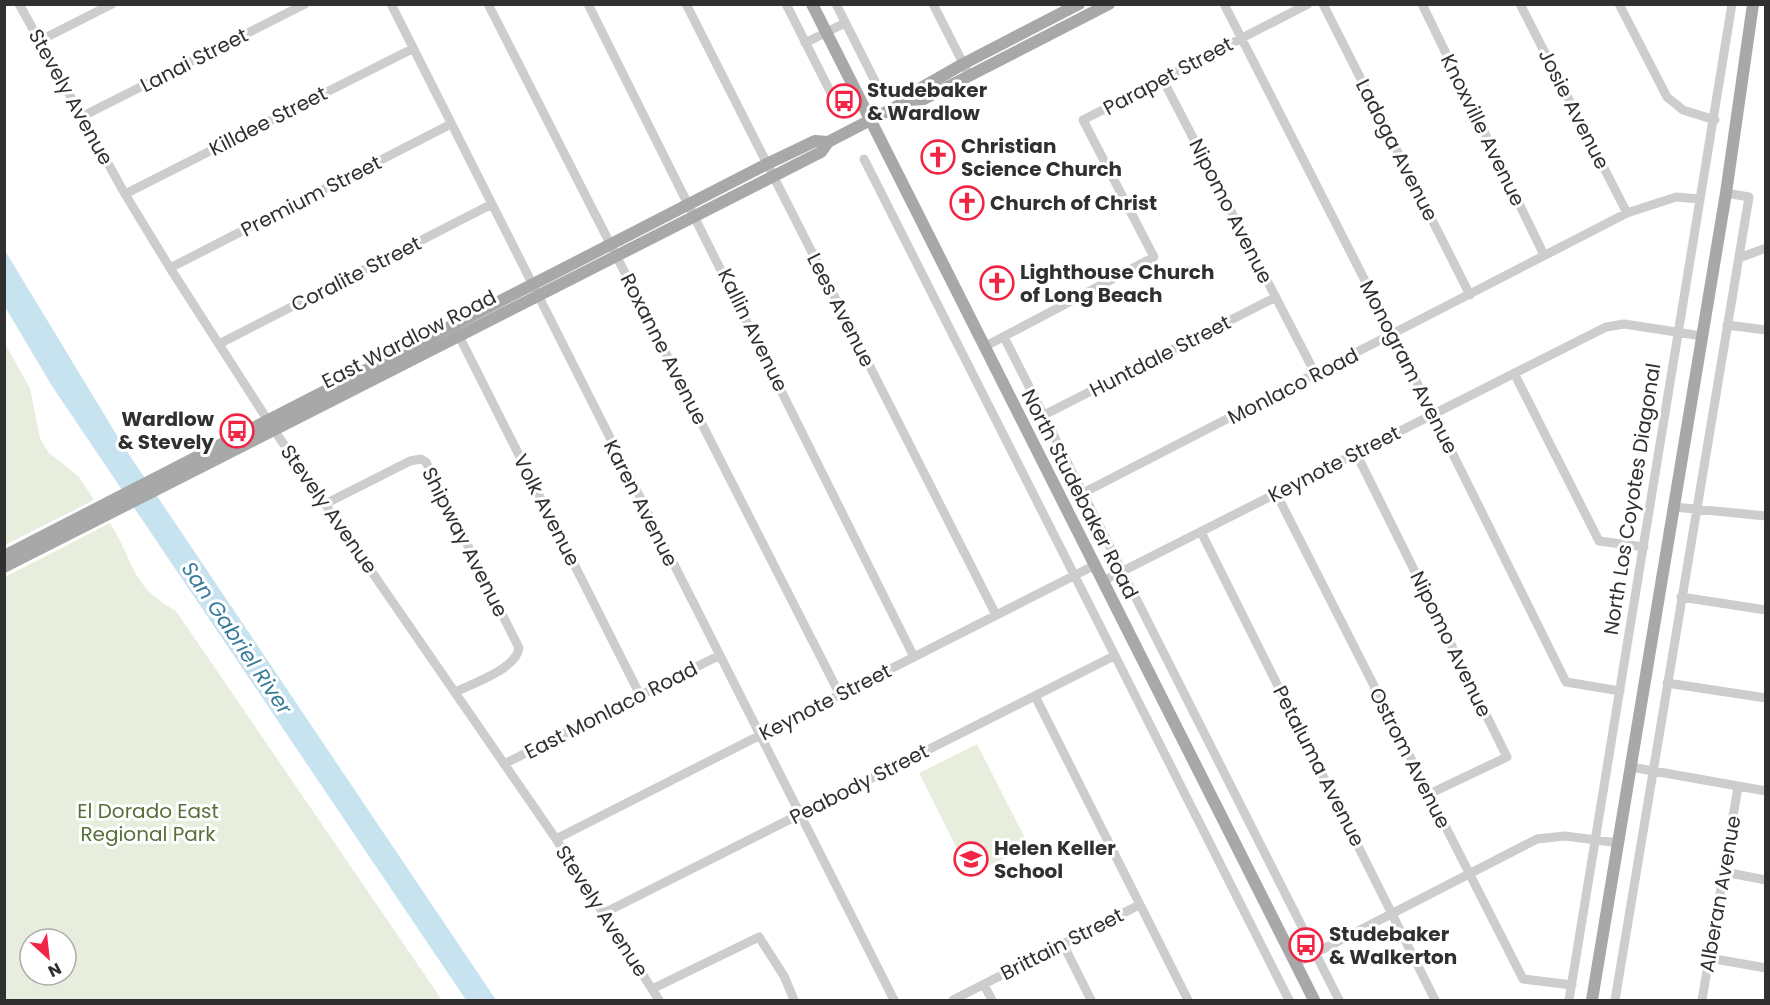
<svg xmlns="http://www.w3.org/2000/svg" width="1770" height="1005" viewBox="0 0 1770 1005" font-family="Poppins,sans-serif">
	<rect width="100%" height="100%" fill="#fff"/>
	<path fill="#e7eedd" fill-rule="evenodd" d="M 4,342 L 30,388 L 40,438 L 48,452 L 79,477 L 94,500 L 5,545 Z
		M 110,523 C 136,564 129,584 176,611 L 442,1000 L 5,1000 L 5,577 ZM 30,939 L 66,939 L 66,975 L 30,975 Z
		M 977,744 L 1029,846 L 970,875 L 919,773 Z"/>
	<path fill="#c7e3ef" d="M 4,249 L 124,447 L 496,1000 L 466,1000 L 52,386 L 5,307 Z"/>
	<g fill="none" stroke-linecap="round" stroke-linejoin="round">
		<path stroke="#cdcdcd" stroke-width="9" d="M 19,4 L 125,194 L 170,268 L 274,430 L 556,839 L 659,1000
			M 391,4 L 894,1000
			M 488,4 L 840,695
			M 588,4 L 914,657
			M 686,4 L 996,615
			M 786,4 L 836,103
			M 836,4 L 880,91
			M 933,4 L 966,69
			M 1224,4 L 1433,414 L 1566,682 L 1620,691
			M 1323,4 L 1470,295
			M 1422,4 L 1544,255
			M 1520,4 L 1627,213
			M 1619,4 L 1667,97 L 1683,110 L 1715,120
			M 39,41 L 112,4
			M 805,43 L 845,23
			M 1162,78 L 1316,375
			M 83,116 L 305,4
			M 864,159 L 1289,1000
			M 125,194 L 412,49
			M 1739,258 L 1766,248
			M 170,268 L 451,124
			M 1727,325 L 1766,330
			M 457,332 L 640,695
			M 1004,337 L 1339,1000
			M 219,344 L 492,204
			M 984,347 L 1154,257 L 1083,120 L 1308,4
			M 1514,373 L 1599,541 L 1644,547
			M 1044,415 L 1276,297
			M 1356,453 L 1507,757 L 1429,794
			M 1083,493 L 1627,213 L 1676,197 L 1700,199
			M 1276,493 L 1523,979 L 1572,985
			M 325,504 L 410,461 L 421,459 L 426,462 L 519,648 C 516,669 472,684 455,692
			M 1674,507 L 1766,516
			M 1201,532 L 1435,1000
			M 1103,581 L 1606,327 L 1624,324 L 1702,336
			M 1681,597 L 1766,610
			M 1667,683 L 1766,698
			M 1035,696 L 1188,1000
			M 504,764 L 718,656
			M 1631,767 L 1766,791
			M 556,839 L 1095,565
			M 1724,872 L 1766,880
			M 604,913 L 1114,656
			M 1063,944 L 1091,1000
			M 1709,958 L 1766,968
			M 1296,963 L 1537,839 L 1565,836 L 1619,843
			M 984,985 L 992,1000
			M 652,989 L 759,937 L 784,976 L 794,1000
			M 953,1000 L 1139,905
			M 1569,1000 L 1732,4
			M 1615,1000 L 1749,197 L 1726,193
			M 1702,1000 L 1738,787"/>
		<path stroke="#a8a8a8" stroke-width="12" d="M 812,4 L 1314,1000
			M 909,100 L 924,99 L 1109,4
			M 4,556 L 767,164 L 815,141 L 828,142
			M 4,567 L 821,152 L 828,142 L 909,100 L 921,88 L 963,64 L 1079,4
			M 1592,1000 L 1726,193 L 1753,4"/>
	</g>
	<defs>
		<g id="bus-ring" transform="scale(1.725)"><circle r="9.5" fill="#fff" stroke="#f32545" stroke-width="1.5"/><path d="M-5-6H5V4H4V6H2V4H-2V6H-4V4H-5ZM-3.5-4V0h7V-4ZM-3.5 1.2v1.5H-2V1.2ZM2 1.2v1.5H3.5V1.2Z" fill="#f32545"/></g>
		<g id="church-ring" transform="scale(1.725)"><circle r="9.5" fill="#fff" stroke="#f32545" stroke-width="1.5"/><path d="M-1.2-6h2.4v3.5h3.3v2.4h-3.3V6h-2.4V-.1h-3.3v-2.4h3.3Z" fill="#f32545"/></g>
		<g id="school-ring" transform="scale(1.725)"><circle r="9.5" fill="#fff" stroke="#f32545" stroke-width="1.5"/><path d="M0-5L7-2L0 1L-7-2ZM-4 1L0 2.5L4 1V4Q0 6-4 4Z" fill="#f32545"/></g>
	</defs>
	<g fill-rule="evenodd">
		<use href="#bus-ring" x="844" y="101"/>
		<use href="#church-ring" x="938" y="157"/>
		<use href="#church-ring" x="967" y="203"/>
		<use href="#church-ring" x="997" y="283"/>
		<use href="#bus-ring" x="237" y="431"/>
		<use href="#school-ring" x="971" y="859"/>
		<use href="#bus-ring" x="1306" y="945"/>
	</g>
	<g text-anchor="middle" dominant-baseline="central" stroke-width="6" stroke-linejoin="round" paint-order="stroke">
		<g font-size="20" fill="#303030" stroke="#fff">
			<text transform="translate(194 60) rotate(-27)">Lanai Street</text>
			<text transform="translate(1168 76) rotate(-28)">Parapet Street</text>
			<text transform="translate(71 97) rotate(61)">Stevely Avenue</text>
			<text transform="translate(1574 109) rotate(63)">Josie Avenue</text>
			<text transform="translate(268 121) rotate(-27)">Killdee Street</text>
			<text transform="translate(1483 130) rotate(64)">Knoxville Avenue</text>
			<text transform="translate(1397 150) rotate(63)">Ladoga Avenue</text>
			<text transform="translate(311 196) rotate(-27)">Premium Street</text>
			<text transform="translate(1231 211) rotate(63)">Nipomo Avenue</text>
			<text transform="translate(356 274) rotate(-27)">Coralite Street</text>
			<text transform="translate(841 310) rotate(63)">Lees Avenue</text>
			<text transform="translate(753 330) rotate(64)">Kallin Avenue</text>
			<text transform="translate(409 339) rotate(-27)">East Wardlow Road</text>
			<text transform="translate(664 349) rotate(63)">Roxanne Avenue</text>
			<text transform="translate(1160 356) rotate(-27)">Huntdale Street</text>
			<text transform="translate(1409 367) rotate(63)">Monogram Avenue</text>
			<text transform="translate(1293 386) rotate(-27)">Monlaco Road</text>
			<text transform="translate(1334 464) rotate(-27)">Keynote Street</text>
			<text transform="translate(1080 494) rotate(63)">North Studebaker Road</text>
			<text transform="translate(1632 499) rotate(-81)">North Los Coyotes Diagonal</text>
			<text transform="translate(641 503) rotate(63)">Karen Avenue</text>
			<text transform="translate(329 509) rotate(55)">Stevely Avenue</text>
			<text transform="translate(547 510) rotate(63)">Volk Avenue</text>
			<text transform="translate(465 542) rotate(63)">Shipway Avenue</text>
			<text transform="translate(1451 644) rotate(64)">Nipomo Avenue</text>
			<text transform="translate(825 702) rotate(-27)">Keynote Street</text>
			<text transform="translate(611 710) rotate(-27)">East Monlaco Road</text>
			<text transform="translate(1410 758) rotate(63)">Ostrom Avenue</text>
			<text transform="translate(1319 766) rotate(63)">Petaluma Avenue</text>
			<text transform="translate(859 784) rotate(-27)">Peabody Street</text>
			<text transform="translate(1720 894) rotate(-80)">Alberan Avenue</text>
			<text transform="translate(602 911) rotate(57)">Stevely Avenue</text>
			<text transform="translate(1062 944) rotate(-27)">Brittain Street</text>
		</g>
		<g font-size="20" font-weight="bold" fill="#303030" stroke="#fff" text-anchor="start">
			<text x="867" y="90">Studebaker<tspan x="867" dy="23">&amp; Wardlow</tspan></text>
			<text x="961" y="146">Christian<tspan x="961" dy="23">Science Church</tspan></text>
			<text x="990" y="203">Church of Christ</text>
			<text x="1020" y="272">Lighthouse Church<tspan x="1020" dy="23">of Long Beach</tspan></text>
			<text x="214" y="419" text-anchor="end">Wardlow<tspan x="214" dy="23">&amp; Stevely</tspan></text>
			<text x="994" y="848">Helen Keller<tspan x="994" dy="23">School</tspan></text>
			<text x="1329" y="934">Studebaker<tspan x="1329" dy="23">&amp; Walkerton</tspan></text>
		</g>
		<g font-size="20" fill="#576f39" stroke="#fff">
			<text x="148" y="811">El Dorado East<tspan x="148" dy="23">Regional Park</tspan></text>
		</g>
		<g font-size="21" font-style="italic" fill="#377b99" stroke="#fff">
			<text transform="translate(237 638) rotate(56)">San Gabriel River</text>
		</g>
	</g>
	<rect width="1770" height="1005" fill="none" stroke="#303030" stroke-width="12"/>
	<g transform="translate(48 957) rotate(153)"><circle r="28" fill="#ffffff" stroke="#acacac" stroke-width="1.5"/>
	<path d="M0-4.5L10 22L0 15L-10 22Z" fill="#f32545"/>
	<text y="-9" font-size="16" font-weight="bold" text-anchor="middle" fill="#303030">N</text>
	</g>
</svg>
